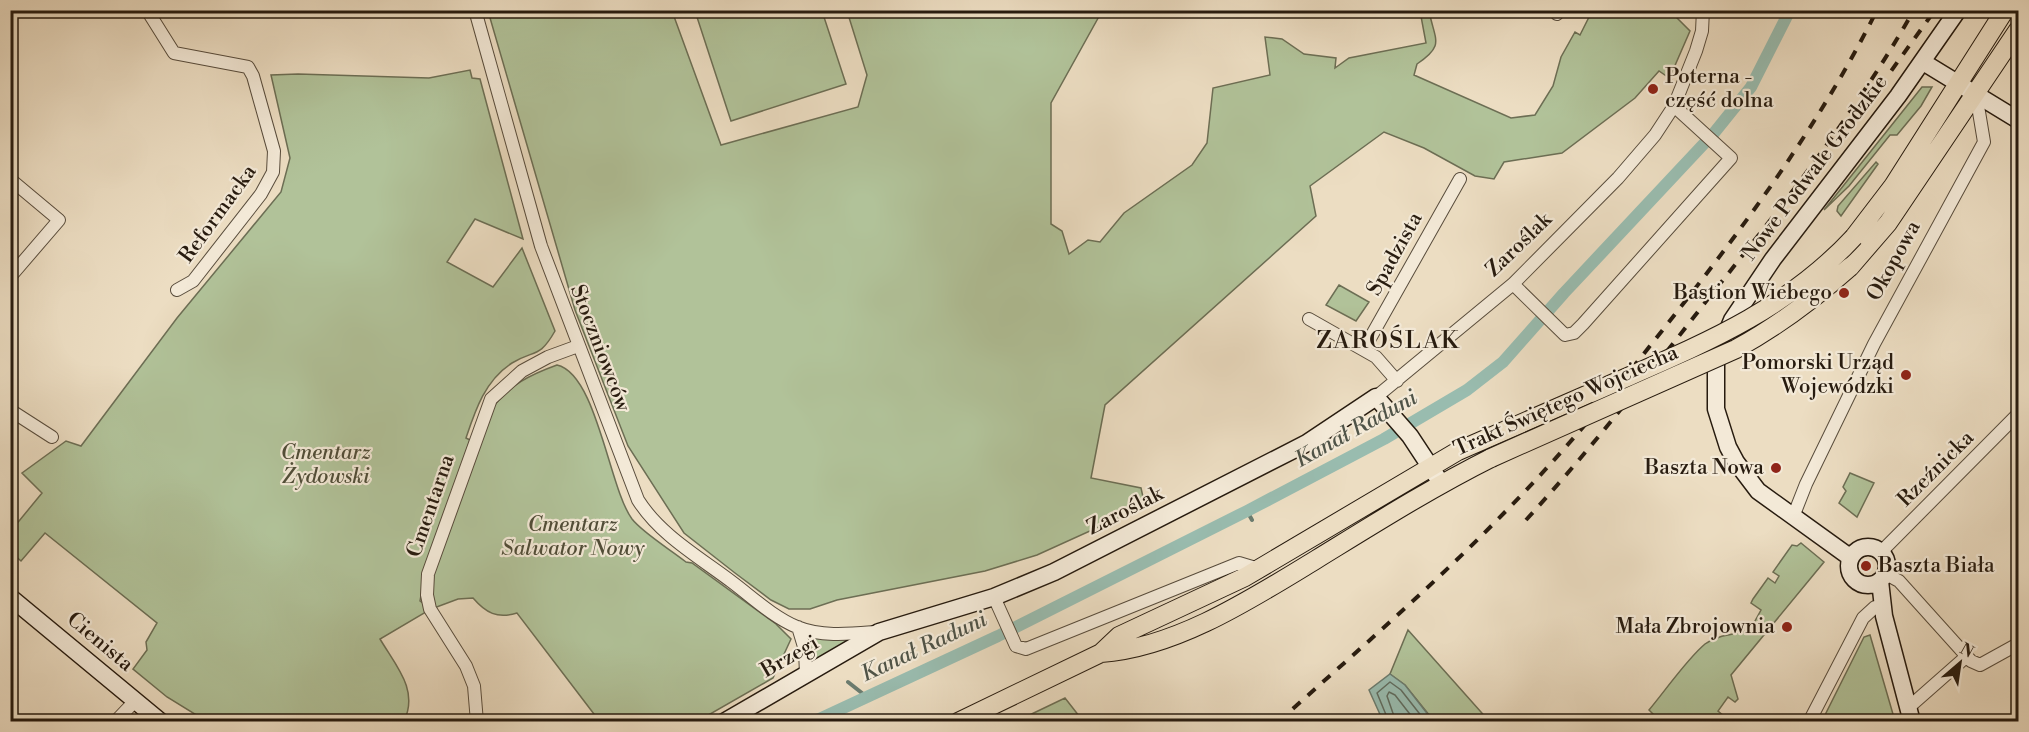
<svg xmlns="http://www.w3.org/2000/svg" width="2029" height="732" viewBox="0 0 2029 732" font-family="'Libre Bodoni',serif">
	<rect width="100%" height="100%" fill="#ecddc2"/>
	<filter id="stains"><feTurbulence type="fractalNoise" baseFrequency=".00333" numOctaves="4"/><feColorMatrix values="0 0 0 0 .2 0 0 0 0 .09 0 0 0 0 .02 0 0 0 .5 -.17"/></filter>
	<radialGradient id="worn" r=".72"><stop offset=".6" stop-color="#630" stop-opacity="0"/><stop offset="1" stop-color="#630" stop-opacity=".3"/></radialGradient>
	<path fill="#b1c299" stroke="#6c6e54" stroke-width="1.5" d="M 488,11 L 672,11 L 721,145 L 858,107 L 867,75 L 847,11 L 1102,11 L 1051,103 L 1051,224 L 1062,231 L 1069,254 L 1088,240 L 1100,242 L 1124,213 L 1192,165 L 1207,143 L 1213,88 L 1270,75 L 1265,37 L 1282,39 L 1304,54 L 1336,58 L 1335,68 L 1349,58 L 1426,43 L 1420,11 L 1429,11 C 1435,41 1445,45 1417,64 L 1414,75 L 1511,118 L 1535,115 L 1553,86 L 1561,57 L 1575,32 L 1580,35 L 1590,15 L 1587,11 L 1670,11 L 1690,31 L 1670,77 L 1672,80 L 1659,71 L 1635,98 L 1562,153 L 1504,162 L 1494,179 L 1475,176 L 1424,148 L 1384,132 L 1310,186 L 1316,216 L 1105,405 L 1091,478 L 1141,488 L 1145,506 L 1037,555 L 985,571 L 837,600 L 810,609 L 789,609 L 771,600 L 735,573 L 684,533 L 628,446 L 575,310 Z
		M 695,11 L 822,11 L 846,84 L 731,121 Z
		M 470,70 L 472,78 L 480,79 L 523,239 L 475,219 L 447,262 L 493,287 L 522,248 L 555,331 C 539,359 535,349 512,363 C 485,380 475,411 466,438 L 470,440 L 425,574 L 420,601 L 424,604 L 426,612 L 380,639 C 396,666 419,690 404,721 L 206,721 L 167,697 L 133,669 L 147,650 L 146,642 L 157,623 L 45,533 L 21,561 L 11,552 L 10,532 L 42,493 L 22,473 L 66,441 L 81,446 L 177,318 L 281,192 L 290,158 L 271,75 L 298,74 L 429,78 Z
		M 1922,87 L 1932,87 L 1921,106 L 1897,135 L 1890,135 L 1849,186 L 1824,210 Z
		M 1876,162 L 1878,164 L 1841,216 L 1837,211 L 1838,206 Z
		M 1339,285 L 1369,302 L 1356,321 L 1326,305 Z
		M 557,365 C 597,374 609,488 632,519 C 643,533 671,550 686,562 L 692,563 L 776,624 L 791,639 L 773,678 L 698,721 L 569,721 L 597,718 L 517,613 C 497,619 486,613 473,598 L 458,599 L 434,608 L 431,597 L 433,574 L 492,409 C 508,385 532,374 557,365 Z
		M 1850,473 L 1874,483 L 1857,517 L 1839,503 L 1846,491 L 1843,487 Z
		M 1801,543 L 1824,562 L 1731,675 L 1738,699 L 1735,702 L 1728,697 L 1718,711 L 1724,716 L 1720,721 L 1660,721 L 1649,710 C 1665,691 1687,659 1705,644 C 1719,634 1735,635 1750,630 L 1761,610 L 1751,603 L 1753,599 L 1768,578 L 1775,583 L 1779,576 L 1773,572 L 1792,545 L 1797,546 Z
		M 1408,630 L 1489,721 L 1434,721 L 1405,685 L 1390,674 Z
		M 809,635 L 846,640 L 848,642 L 812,662 L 807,637 Z
		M 1870,635 L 1895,721 L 1822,721 L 1864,637 Z
		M 1065,698 L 1083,721 L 1017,721 Z"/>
	<path fill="#99bcaf" stroke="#6b7c6f" stroke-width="1.5" d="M 1390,674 L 1405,685 L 1433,721 L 1383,721 L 1369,690 Z"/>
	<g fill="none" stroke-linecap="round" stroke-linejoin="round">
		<path stroke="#606c5f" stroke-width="1.5" d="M 1389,722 L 1377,693 L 1390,682 L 1401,690 L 1426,722
			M 1396,722 L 1387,696 L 1389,692 L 1395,695 L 1416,722"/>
		<path stroke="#6b7c6f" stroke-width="4" d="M 1247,511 L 1252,520
			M 848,682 L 867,697"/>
		<path stroke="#99bcaf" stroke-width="12" d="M 813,722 L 998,636 L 1247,511 L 1384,439 L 1467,390 L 1503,362 L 1564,293 L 1714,133 L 1751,87 L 1790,10"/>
		<g stroke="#584c3c" stroke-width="14">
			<path id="street" d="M 147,10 L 174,53 L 248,67 L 253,76 L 274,151 L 273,172 L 261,194 L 193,281 L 177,290
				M 475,10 L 541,246 L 638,500 C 660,535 699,557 732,582 C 752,597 773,617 797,627 C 821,637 850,634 875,632
				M 1557,14 L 1559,10
				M 10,179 L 59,220 L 10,277
				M 1513,284 L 1565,335 L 1574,333 L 1583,324 L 1731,158 L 1674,106
				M 1309,319 L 1376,357 L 1397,381
				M 1364,349 L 1460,179
				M 1376,397 L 1513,284 L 1618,178 L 1655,135 L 1674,106 L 1696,51 L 1702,31 L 1703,10
				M 10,410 L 52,437
				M 1793,517 L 1806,484 L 1874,344 L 1984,142 L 1976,94
				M 1881,552 L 2018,414
				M 1886,574 L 1899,581 L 1971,661 L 1980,665 L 2018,644
				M 994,597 L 1016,646 L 1026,649 L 1239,563 L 1259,569
				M 798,627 L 805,650 L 806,674
				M 1908,708 L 1967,656
				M 115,722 L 135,701
				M 477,722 L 474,686 L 466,666 L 430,609 L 427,595 L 428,574 L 491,399 L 522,371 L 548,357 L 578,346
				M 1809,722 L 1863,618 L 1875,607"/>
		</g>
		<g stroke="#271b0f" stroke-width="19">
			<path id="secondary" d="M 1923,62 L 2018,120
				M1849 566a19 19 0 1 1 38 0a19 19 0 1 1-38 0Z
				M 1851,558 L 1758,491 L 1736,462 L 1728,447 L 1716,409 L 1716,359 L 1732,320 L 1773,259 L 1898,96 L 1958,10
				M 1880,581 L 1884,616 L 1912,722
				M 10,597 L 161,722
				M 724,722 L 879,632 L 994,597 L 1054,572 L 1307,443 L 1376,397 L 1410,436 L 1441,483"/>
		</g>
		<g stroke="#271b0f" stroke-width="20">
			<path id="primary" d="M 1854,237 L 1893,186 L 2005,10
				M 1850,267 L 1888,223 L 2018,30
				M 1101,653 C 1176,648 1253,598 1317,559 C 1374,524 1431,488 1491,458
				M 958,722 L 1101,653 L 1119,636 L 1245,577 L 1458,451 L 1591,393"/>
		</g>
		<use href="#street" stroke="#f3e9d7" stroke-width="12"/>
		<use href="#secondary" stroke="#f3e9d7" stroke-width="16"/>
		<use href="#primary" stroke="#ecddc2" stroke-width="18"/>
		<path stroke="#271b0f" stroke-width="4" stroke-dasharray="10 10" stroke-linecap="butt" d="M 1868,103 L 1935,10
			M 1526,520 C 1592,448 1651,372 1711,295 C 1784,204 1856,112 1914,10
			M 1278,722 C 1355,653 1434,585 1506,511 C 1570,446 1627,376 1683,304 C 1755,212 1824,116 1877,10"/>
		<g stroke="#271b0f" stroke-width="20" stroke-linecap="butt">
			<path id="primary-bridge" d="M 1591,393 C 1687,350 1780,317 1854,237
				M 1491,458 L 1736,349 C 1778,326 1814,299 1850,267"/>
		</g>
		<use href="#primary-bridge" stroke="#ecddc2" stroke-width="18"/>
	</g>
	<g fill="#8f2418" stroke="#f3e9d7" stroke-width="2">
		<circle cx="1653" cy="89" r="6"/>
		<circle cx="1844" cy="293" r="6"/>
		<circle cx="1906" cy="375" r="6"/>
		<circle cx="1776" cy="468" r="6"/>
		<circle cx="1866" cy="566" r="6"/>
		<circle cx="1787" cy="627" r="6"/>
	</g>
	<g text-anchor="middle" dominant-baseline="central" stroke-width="4.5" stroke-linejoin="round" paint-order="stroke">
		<g font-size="21" fill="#271b0f" stroke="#f3e9d7" text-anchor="end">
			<text x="1665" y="77" text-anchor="start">Poterna -<tspan x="1665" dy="24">część dolna</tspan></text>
			<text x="1832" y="293">Bastion Wiebego</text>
			<text x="1894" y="363">Pomorski Urząd<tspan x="1894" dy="24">Wojewódzki</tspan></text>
			<text x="1764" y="468">Baszta Nowa</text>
			<text x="1878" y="566" text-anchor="start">Baszta Biała</text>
			<text x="1775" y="627">Mała Zbrojownia</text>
		</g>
		<g font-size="21" fill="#271b0f" stroke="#f3e9d7">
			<text transform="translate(1815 168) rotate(-53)">Nowe Podwale Grodzkie</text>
			<text transform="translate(218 214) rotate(-54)">Reformacka</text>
			<text transform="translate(1519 245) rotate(-44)">Zaroślak</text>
			<text transform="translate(1395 254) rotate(-61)">Spadzista</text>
			<text transform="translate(1894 261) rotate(-61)">Okopowa</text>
			<text transform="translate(600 348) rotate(69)">Stoczniowców</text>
			<text transform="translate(1566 401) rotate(-24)">Trakt Świętego Wojciecha</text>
			<text transform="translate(1936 469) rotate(-45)">Rzeźnicka</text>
			<text transform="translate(431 506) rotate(-71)">Cmentarna</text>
			<text transform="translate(1125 511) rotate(-27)">Zaroślak</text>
			<text transform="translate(100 642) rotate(40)">Cienista</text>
			<text transform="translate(790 657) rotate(-30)">Brzegi</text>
		</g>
		<g font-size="21" font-style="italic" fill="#504d38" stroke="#f3e9d7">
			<text x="326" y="453">Cmentarz<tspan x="326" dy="24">Żydowski</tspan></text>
			<text x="573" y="525">Cmentarz<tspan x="573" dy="24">Salwator Nowy</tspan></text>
		</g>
		<g font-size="22" font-style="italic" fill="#4f5347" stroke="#f3e9d7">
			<text transform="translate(1356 429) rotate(-29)">Kanał Raduni</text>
			<text transform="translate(924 647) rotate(-25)">Kanał Raduni</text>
		</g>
		<g font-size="24" letter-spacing="1.5" fill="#271b0f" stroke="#f3e9d7">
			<text x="1388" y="341">ZAROŚLAK</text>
		</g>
	</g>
	<rect width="2029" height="732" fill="none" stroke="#ecddc2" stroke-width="36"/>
	<rect x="12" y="12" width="2005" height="708" fill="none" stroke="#271b0f" stroke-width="3"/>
	<rect x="18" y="18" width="1993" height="696" fill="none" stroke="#271b0f" stroke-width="1.5"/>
	<g transform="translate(1960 663) rotate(29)" stroke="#f3e9d7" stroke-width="4.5" paint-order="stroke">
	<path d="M0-4.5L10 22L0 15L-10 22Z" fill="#271b0f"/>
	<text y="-9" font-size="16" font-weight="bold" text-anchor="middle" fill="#271b0f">N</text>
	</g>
	<rect width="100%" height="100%" filter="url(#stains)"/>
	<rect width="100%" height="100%" fill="url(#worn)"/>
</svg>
